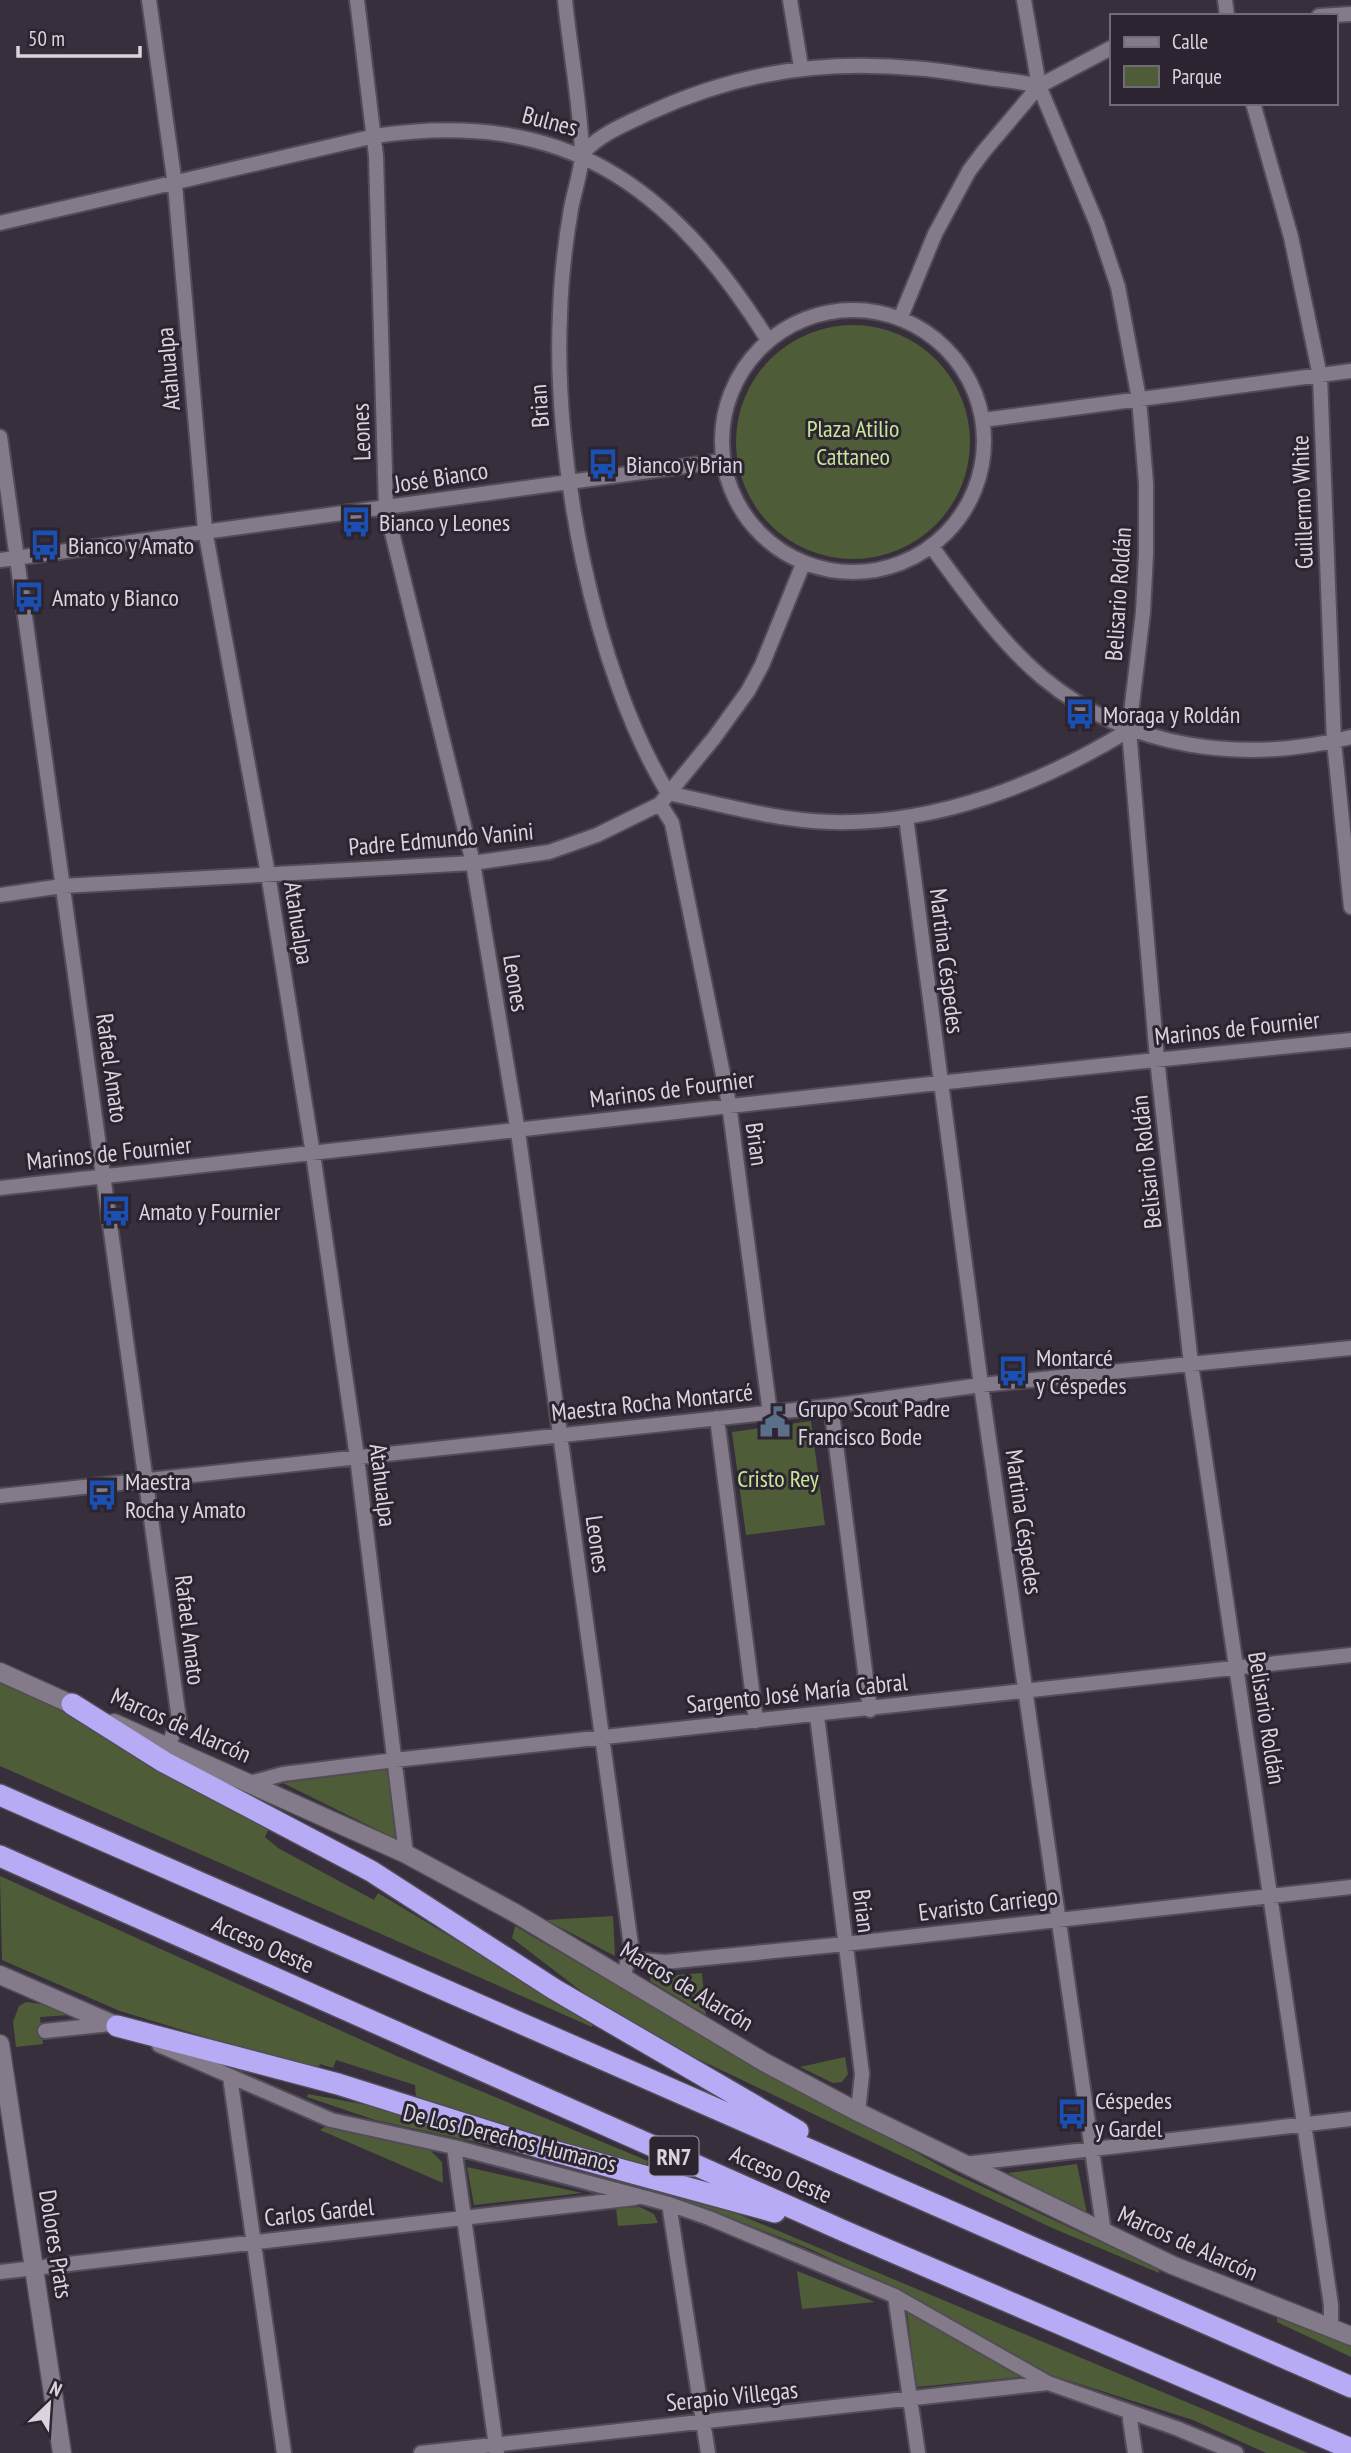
<svg xmlns="http://www.w3.org/2000/svg" width="1351" height="2453" viewBox="0 0 1351 2453" font-family="'PT Sans Narrow',sans-serif">
	<rect width="100%" height="100%" fill="#372f3c"/>
	<path fill="#4e5d37" d="M736 442a117 117 0 1 1 234 0a117 117 0 1 1-234 0Z
		M 811,1421 L 825,1525 L 746,1535 L 732,1432 Z
		M 0,1682 L 92,1725 L 269,1828 L 265,1837 L 278,1848 L 374,1900 L 378,1893 L 592,2022 L 592,2027 L 0,1766 Z
		M 391,1769 L 398,1840 L 283,1783 Z
		M 0,1876 L 399,2057 L 648,2161 L 647,2166 L 416,2100 L 415,2085 L 336,2060 L 333,2068 L 320,2064 L 317,2071 L 120,2011 L 2,1960 Z
		M 613,1916 L 615,1956 L 546,1920 Z
		M 515,1926 L 681,2023 L 955,2174 L 1159,2269 L 1159,2273 L 1050,2227 L 675,2048 L 598,2004 L 512,1938 Z
		M 702,1973 L 706,2015 L 650,1981 L 651,1977 Z
		M 26,2002 L 47,2005 L 69,2015 L 40,2017 L 43,2044 L 16,2047 L 13,2022 L 19,2006 Z
		M 845,2057 L 848,2074 L 842,2082 L 833,2083 L 800,2067 Z
		M 308,2094 L 410,2113 L 726,2209 L 1308,2453 L 1266,2453 L 1193,2420 L 1051,2375 L 898,2290 L 810,2249 L 705,2208 L 517,2151 L 375,2120 L 307,2097 Z
		M 329,2124 L 430,2150 L 442,2162 L 443,2183 L 320,2130 Z
		M 1077,2164 L 1088,2219 L 1008,2173 Z
		M 467,2167 L 582,2193 L 474,2205 Z
		M 640,2207 L 654,2214 L 658,2223 L 618,2226 L 616,2208 Z
		M 797,2271 L 875,2302 L 802,2309 Z
		M 907,2311 L 1020,2377 L 916,2387 Z
		M 1277,2317 L 1351,2345 L 1351,2357 L 1277,2322 Z"/>
	<g fill="none" stroke-linecap="round" stroke-linejoin="round">
		<g stroke="#524c57" stroke-width="18">
			<path id="street" d="M 149,0 L 175,185 L 205,530 L 268,874 L 313,1154 L 357,1457 L 406,1854
				M 357,0 L 376,156 L 386,508 L 473,863 L 518,1132 L 631,1945 L 624,1976
				M 565,0 C 570,50 580,102 582,152 C 582,171 574,191 571,209 C 565,244 561,279 560,314 C 553,458 593,671 668,793
				M 790,0 L 801,67
				M 1024,0 L 1039,86 L 1097,224 L 1118,287 L 1139,399 L 1146,483 L 1146,553 L 1143,612 L 1129,730 L 1157,1059 L 1191,1364 L 1331,2305 L 1331,2329
				M 1225,0 L 1227,16
				M 1319,16 L 1351,14
				M 1253,103 L 1291,237 L 1320,376 L 1334,742 L 1351,907
				M 582,154 C 600,134 625,124 649,113 C 759,62 863,56 981,77 C 1000,80 1020,81 1039,86
				M 0,223 L 375,136 C 564,108 670,184 768,340
				M722 441a131 131 0 1 1 262 0a131 131 0 1 1-262 0Z
				M 900,319 L 935,234 L 969,171 L 984,151 L 1039,86 L 1111,48
				M 983,420 L 1351,371
				M 0,437 L 179,1719 L 168,1746
				M 932,547 C 965,592 1000,642 1043,678 C 1130,750 1244,764 1351,737
				M 0,560 L 722,461
				M 668,793 C 723,805 775,820 831,822 C 936,825 1041,784 1129,730
				M 660,804 L 672,823 L 729,1104 L 770,1413
				M 906,817 L 981,1385 L 1104,2233
				M 0,895 L 62,886 L 473,863 L 549,852 L 597,835 L 660,804 L 714,738 L 748,691 L 762,665 L 803,564
				M 0,1188 C 450,1138 900,1085 1351,1040
				M 831,1406 L 870,1710
				M 717,1418 L 756,1721
				M 0,1496 L 831,1406 L 981,1385 L 1351,1348
				M 817,1716 L 862,2074 L 858,2112
				M 250,1783 L 283,1774 L 395,1760 L 1351,1655
				M 630,1959 L 665,1962 L 845,1944 L 1351,1887
				M 45,2031 L 110,2024
				M 159,2045 L 331,2120 L 454,2147 L 669,2204 L 709,2218 L 895,2296 L 1048,2383 L 1176,2428 L 1236,2453
				M 230,2077 L 284,2453
				M 454,2147 L 497,2453
				M 964,2164 L 1351,2119
				M 669,2204 L 708,2453
				M 0,2272 L 635,2198
				M 895,2296 L 918,2453
				M 1129,2413 L 1135,2453
				M 421,2453 L 1048,2383"/>
		</g>
		<g stroke="#524c57" stroke-width="21">
			<path id="secondary" d="M 0,1672 L 82,1709
				M 114,1723 L 406,1854 L 515,1913 L 764,2062 L 858,2112 L 1172,2265 L 1351,2336
				M 0,1975 L 117,2026
				M 0,2044 L 62,2453"/>
		</g>
		<g stroke="#524c57" stroke-width="24">
			<path id="highway" d="M 72,1704 L 164,1762 L 371,1871 L 554,1989 L 798,2131
				M 0,1795 L 1351,2387
				M 0,1856 L 844,2231 L 1351,2449
				M 117,2026 L 338,2084 L 538,2147 L 775,2212"/>
		</g>
		<use href="#street" stroke="#847b8a" stroke-width="14"/>
		<use href="#secondary" stroke="#847b8a" stroke-width="18"/>
		<use href="#highway" stroke="#b7abf6" stroke-width="21"/>
	</g>
	<defs>
		<g id="bus-bare" transform="scale(2.415)"><path d="M-5-6H5V4H4V6H2V4H-2V6H-4V4H-5ZM-3.5-4V0h7V-4ZM-3.5 1.2v1.5H-2V1.2ZM2 1.2v1.5H3.5V1.2Z" fill="#1a4fb4" stroke="#2c2531" stroke-width="2.5" paint-order="stroke"/></g>
		<g id="civic-bare" transform="scale(2.415)"><path d="M-.6-6.5H3V-4.5H.6V-3L4-1V1h2V6H-6V1h2V-1L-.6-3ZM-1.2 2.5V6h2.4V2.5Z" fill="#5c6f8a" stroke="#2c2531" stroke-width="2.5" paint-order="stroke"/></g>
	</defs>
	<g fill-rule="evenodd">
		<use href="#bus-bare" x="603" y="464"/>
		<use href="#bus-bare" x="356" y="522"/>
		<use href="#bus-bare" x="45" y="545"/>
		<use href="#bus-bare" x="29" y="597"/>
		<use href="#bus-bare" x="1080" y="714"/>
		<use href="#bus-bare" x="116" y="1211"/>
		<use href="#bus-bare" x="1013" y="1371"/>
		<use href="#civic-bare" x="775" y="1422"/>
		<use href="#bus-bare" x="102" y="1495"/>
		<use href="#bus-bare" x="1072" y="2114"/>
	</g>
	<g text-anchor="middle" dominant-baseline="central" stroke-width="6" stroke-linejoin="round" paint-order="stroke">
		<rect fill="#2c2531" stroke="#a5a0a9" stroke-width="2" x="649.5" y="2136.5" width="49" height="39" rx="5"/>
		<g font-size="23" font-weight="bold" fill="#d9d5dd">
			<text x="674" y="2156">RN7</text>
		</g>
		<g font-size="24" fill="#d9d5dd" stroke="#2c2531">
			<text transform="translate(550 121) rotate(15)">Bulnes</text>
			<text transform="translate(168 369) rotate(-95)">Atahualpa</text>
			<text transform="translate(539 406) rotate(-94)">Brian</text>
			<text transform="translate(361 432) rotate(-92)">Leones</text>
			<text transform="translate(441 477) rotate(-9)">José Bianco</text>
			<text transform="translate(1302 502) rotate(-92)">Guillermo White</text>
			<text transform="translate(1118 594) rotate(-86)">Belisario Roldán</text>
			<text transform="translate(441 839) rotate(-5)">Padre Edmundo Vanini</text>
			<text transform="translate(299 923) rotate(81)">Atahualpa</text>
			<text transform="translate(947 961) rotate(83)">Martina Céspedes</text>
			<text transform="translate(516 983) rotate(81)">Leones</text>
			<text transform="translate(1237 1028) rotate(-6)">Marinos de Fournier</text>
			<text transform="translate(112 1068) rotate(82)">Rafael Amato</text>
			<text transform="translate(672 1089) rotate(-7)">Marinos de Fournier</text>
			<text transform="translate(757 1144) rotate(82)">Brian</text>
			<text transform="translate(109 1153) rotate(-6)">Marinos de Fournier</text>
			<text transform="translate(1146 1162) rotate(-96)">Belisario Roldán</text>
			<text transform="translate(652 1402) rotate(-6)">Maestra Rocha Montarcé</text>
			<text transform="translate(383 1485) rotate(83)">Atahualpa</text>
			<text transform="translate(1024 1522) rotate(82)">Martina Céspedes</text>
			<text transform="translate(598 1544) rotate(82)">Leones</text>
			<text transform="translate(190 1630) rotate(83)">Rafael Amato</text>
			<text transform="translate(797 1693) rotate(-6)">Sargento José María Cabral</text>
			<text transform="translate(1267 1718) rotate(81)">Belisario Roldán</text>
			<text transform="translate(181 1725) rotate(24)">Marcos de Alarcón</text>
			<text transform="translate(988 1904) rotate(-7)">Evaristo Carriego</text>
			<text transform="translate(864 1911) rotate(83)">Brian</text>
			<text transform="translate(263 1944) rotate(24)">Acceso Oeste</text>
			<text transform="translate(687 1986) rotate(31)">Marcos de Alarcón</text>
			<text transform="translate(510 2138) rotate(14)">De Los Derechos Humanos</text>
			<text transform="translate(781 2174) rotate(24)">Acceso Oeste</text>
			<text transform="translate(319 2212) rotate(-6)">Carlos Gardel</text>
			<text transform="translate(1188 2243) rotate(24)">Marcos de Alarcón</text>
			<text transform="translate(56 2244) rotate(81)">Dolores Prats</text>
			<text transform="translate(732 2396) rotate(-6)">Serapio Villegas</text>
		</g>
		<g font-size="24" fill="#c7e697" stroke="#2c2531">
			<text x="853" y="428">Plaza Atilio<tspan x="853" dy="28">Cattaneo</tspan></text>
			<text x="778" y="1478">Cristo Rey</text>
		</g>
		<g font-size="24" fill="#d9d5dd" stroke="#2c2531" text-anchor="start">
			<text x="626" y="464">Bianco y Brian</text>
			<text x="379" y="522">Bianco y Leones</text>
			<text x="68" y="545">Bianco y Amato</text>
			<text x="52" y="597">Amato y Bianco</text>
			<text x="1103" y="714">Moraga y Roldán</text>
			<text x="139" y="1211">Amato y Fournier</text>
			<text x="1036" y="1357">Montarcé<tspan x="1036" dy="28">y Céspedes</tspan></text>
			<text x="798" y="1408">Grupo Scout Padre<tspan x="798" dy="28">Francisco Bode</tspan></text>
			<text x="125" y="1481">Maestra<tspan x="125" dy="28">Rocha y Amato</tspan></text>
			<text x="1095" y="2100">Céspedes<tspan x="1095" dy="28">y Gardel</tspan></text>
		</g>
	</g>
	<rect x="1110" y="14" width="228" height="91" fill="#2c2531" stroke="#716b76" stroke-width="2"/>
	<rect x="1124" y="37" width="35" height="10" fill="#847b8a" stroke="#716b76" stroke-width="2"/>
	<text x="1172" y="49" font-size="21" fill="#d9d5dd">Calle</text>
	<rect x="1124" y="66" width="35" height="21" fill="#4e5d37" stroke="#716b76" stroke-width="2"/>
	<text x="1172" y="84" font-size="21" fill="#d9d5dd">Parque</text>
	<g transform="translate(49 2404) rotate(25)" stroke="#2c2531" stroke-width="5" paint-order="stroke">
	<path d="M0-5L12 26L0 18L-12 26Z" fill="#d9d5dd"/>
	<text y="-10" font-size="19" font-weight="bold" text-anchor="middle" fill="#d9d5dd">N</text>
	</g>
	<path d="M18 46v10h122v-10" fill="none" stroke="#d9d5dd" stroke-width="3.5"/>
	<text x="28" y="46" font-size="21" fill="#d9d5dd" stroke="#2c2531" stroke-width="5" paint-order="stroke">50 m</text>
</svg>
